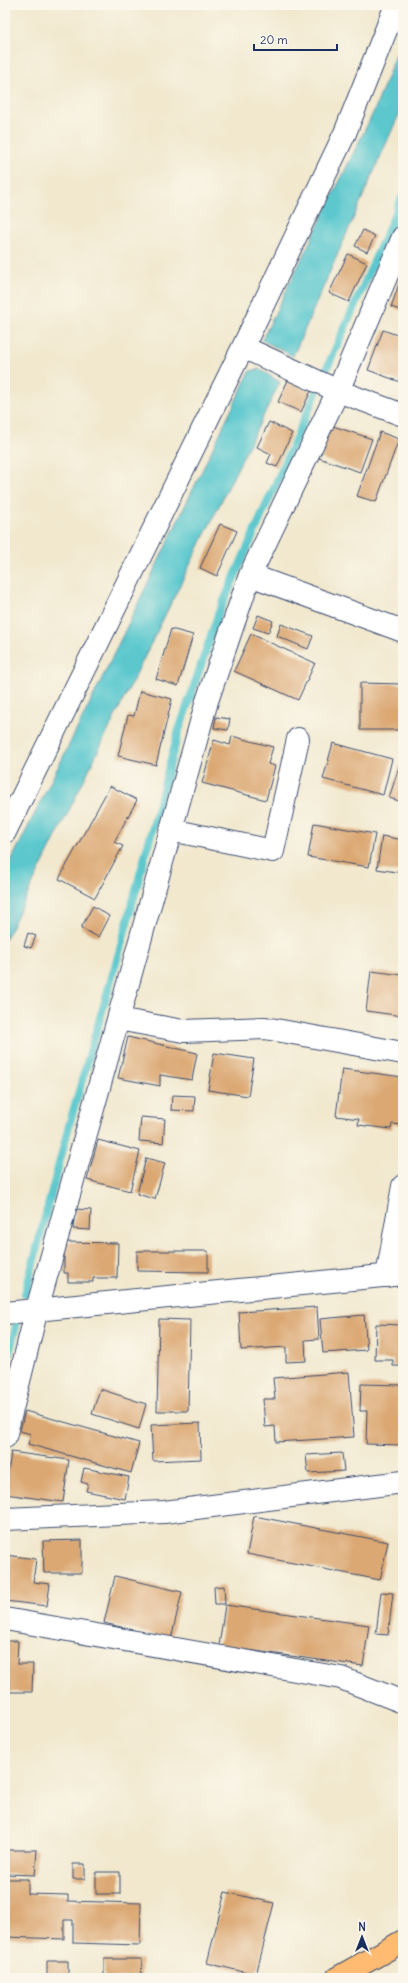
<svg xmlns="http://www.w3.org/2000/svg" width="408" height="1983" viewBox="0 0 408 1983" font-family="Delius,sans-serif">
	<rect width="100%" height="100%" fill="#fbf7ec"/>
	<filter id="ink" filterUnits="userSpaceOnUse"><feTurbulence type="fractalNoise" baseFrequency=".025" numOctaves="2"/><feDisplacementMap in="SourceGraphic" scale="8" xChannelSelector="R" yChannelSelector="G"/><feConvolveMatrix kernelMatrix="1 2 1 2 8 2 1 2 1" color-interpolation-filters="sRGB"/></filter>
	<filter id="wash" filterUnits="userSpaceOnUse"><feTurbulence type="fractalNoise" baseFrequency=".012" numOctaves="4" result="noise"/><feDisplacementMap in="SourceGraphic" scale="16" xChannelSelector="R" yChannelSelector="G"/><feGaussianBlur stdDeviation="0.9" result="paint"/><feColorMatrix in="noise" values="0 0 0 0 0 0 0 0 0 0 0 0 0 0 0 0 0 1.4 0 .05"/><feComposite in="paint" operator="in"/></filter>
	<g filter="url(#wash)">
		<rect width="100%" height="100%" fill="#f1e8ce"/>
		<path fill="#5bc8ce" stroke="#3b7c96" d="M 403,36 L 403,105 L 293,356 L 262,340 L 375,109 Z
			M 259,369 L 280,382 L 5,940 L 5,873 L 93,697 L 250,371 Z"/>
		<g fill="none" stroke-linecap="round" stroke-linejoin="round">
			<path stroke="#5bc8ce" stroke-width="8" d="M 25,1294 L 70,1122 L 120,949 L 179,730 L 219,612 L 403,196
				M 5,1369 L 16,1326"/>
		</g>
		<g id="blocks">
			<path fill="#dba873" d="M 363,230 L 375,236 L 367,252 L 355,246 Z
				M 348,254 L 367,263 L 349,302 L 329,293 Z
				M 401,278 L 403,278 L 403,311 L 391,307 Z
				M 383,330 L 403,337 L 403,383 L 368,370 Z
				M 288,380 L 311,391 L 301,412 L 278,402 Z
				M 269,422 L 292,433 L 277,467 L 267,463 L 271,454 L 257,447 Z
				M 330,425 L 372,439 L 360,472 L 319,458 Z
				M 380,432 L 399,439 L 376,502 L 357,496 Z
				M 220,524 L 237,531 L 217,576 L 200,568 Z
				M 258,615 L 273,621 L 268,633 L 253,628 Z
				M 281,624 L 313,636 L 308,649 L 277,636 Z
				M 171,629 L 193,635 L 178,686 L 156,679 Z
				M 251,634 L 315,663 L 298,700 L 234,671 Z
				M 360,683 L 403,684 L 403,730 L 360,730 Z
				M 140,691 L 172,699 L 156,765 L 118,756 L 128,715 L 134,716 Z
				M 216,717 L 230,719 L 228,730 L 214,728 Z
				M 232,736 L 273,747 L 268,764 L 275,766 L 266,800 L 202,783 L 214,740 L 230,745 Z
				M 333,743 L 392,759 L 383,795 L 323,779 Z
				M 400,764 L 403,765 L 403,802 L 389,798 Z
				M 110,786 L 137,800 L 114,842 L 123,846 L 95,898 L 59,879 Z
				M 314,823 L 375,834 L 369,867 L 308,857 Z
				M 382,836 L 403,840 L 403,873 L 377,869 Z
				M 93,906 L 109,916 L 98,937 L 81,928 Z
				M 28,933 L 36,936 L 31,948 L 24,946 Z
				M 371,971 L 403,975 L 403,1016 L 366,1011 Z
				M 128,1037 L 197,1053 L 192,1080 L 160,1075 L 160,1086 L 118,1078 Z
				M 214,1053 L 254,1059 L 248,1096 L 208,1090 Z
				M 342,1069 L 403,1077 L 403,1125 L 392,1124 L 391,1129 L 358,1125 L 359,1119 L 336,1116 Z
				M 172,1095 L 195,1096 L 194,1111 L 171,1110 Z
				M 141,1117 L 165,1119 L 163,1143 L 139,1141 Z
				M 98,1140 L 140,1151 L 130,1191 L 87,1180 Z
				M 146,1158 L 165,1163 L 155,1199 L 137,1194 Z
				M 75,1209 L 91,1210 L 90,1230 L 73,1229 Z
				M 64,1242 L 118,1243 L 117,1278 L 93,1278 L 93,1282 L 68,1282 L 68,1273 L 64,1273 Z
				M 137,1251 L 208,1251 L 208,1272 L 137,1271 Z
				M 317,1307 L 319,1339 L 305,1340 L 306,1361 L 286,1362 L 286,1347 L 241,1350 L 239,1312 Z
				M 364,1315 L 367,1350 L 323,1353 L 320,1319 Z
				M 159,1319 L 190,1320 L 188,1411 L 157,1411 Z
				M 376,1324 L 403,1325 L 403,1366 L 393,1366 L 393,1360 L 375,1360 Z
				M 349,1372 L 354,1437 L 276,1442 L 275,1426 L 265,1427 L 263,1399 L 275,1399 L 273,1378 Z
				M 361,1384 L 403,1385 L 403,1445 L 366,1444 L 367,1411 L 360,1411 Z
				M 100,1389 L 146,1404 L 139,1429 L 92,1414 Z
				M 25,1411 L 139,1443 L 131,1473 L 28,1444 L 31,1434 L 20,1431 Z
				M 200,1423 L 201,1459 L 153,1461 L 151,1425 Z
				M 11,1452 L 69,1460 L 63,1502 L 5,1494 Z
				M 342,1453 L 344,1471 L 308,1473 L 306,1455 Z
				M 84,1468 L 129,1477 L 125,1499 L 86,1491 L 88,1484 L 81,1482 Z
				M 254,1516 L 388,1542 L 380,1580 L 247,1554 Z
				M 82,1540 L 82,1573 L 44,1573 L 43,1541 Z
				M 5,1555 L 36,1559 L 33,1582 L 50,1584 L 47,1606 L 5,1601 Z
				M 115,1576 L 182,1592 L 171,1639 L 104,1623 Z
				M 224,1586 L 225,1604 L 215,1604 L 214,1587 Z
				M 381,1592 L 393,1593 L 388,1635 L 376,1634 Z
				M 225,1605 L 369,1625 L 363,1666 L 219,1646 Z
				M 5,1641 L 18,1641 L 17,1664 L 33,1664 L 32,1692 L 5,1692 Z
				M 5,1850 L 37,1850 L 35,1875 L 5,1874 Z
				M 73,1864 L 85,1864 L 85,1879 L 73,1879 Z
				M 96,1872 L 120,1872 L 120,1894 L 96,1894 Z
				M 5,1879 L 28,1879 L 28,1894 L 68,1895 L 68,1901 L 141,1903 L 140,1945 L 73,1943 L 73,1920 L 64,1920 L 64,1939 L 5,1937 Z
				M 225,1892 L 274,1903 L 256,1975 L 207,1963 Z
				M 104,1959 L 142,1959 L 141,1978 L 104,1978 Z
				M 47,1961 L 68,1961 L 68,1978 L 47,1978 Z"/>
		</g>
	</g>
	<g filter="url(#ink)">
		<use href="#blocks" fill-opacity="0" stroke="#3b4b6f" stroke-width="1"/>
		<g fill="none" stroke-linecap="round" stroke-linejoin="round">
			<g stroke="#3b4b6f" stroke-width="24">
				<path id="minor" d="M 243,347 L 338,391 L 403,415
					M 250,575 L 403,631
					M 171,830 L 273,851 L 298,739
					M 5,832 L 243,347 L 345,133 L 396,5
					M 118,1019 L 183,1031 L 265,1028 L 403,1053
					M 387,1276 L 403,1186
					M 5,1313 L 403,1274
					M 5,1437 L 37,1309 L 207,701 L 250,575 L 338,391 L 403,237
					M 5,1519 L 164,1512 L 403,1482
					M 5,1619 L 341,1678 L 403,1702"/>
			</g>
			<g stroke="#3b4b6f" stroke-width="24">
				<path id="primary" d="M 337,1978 L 403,1941"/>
			</g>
			<use href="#minor" stroke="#fff" stroke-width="22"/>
			<use href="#primary" stroke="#ffbb71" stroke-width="22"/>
		</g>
	</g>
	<rect width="408" height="1983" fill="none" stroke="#fbf7ec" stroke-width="20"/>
	<g transform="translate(362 1937)" stroke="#fbf7ec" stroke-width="3" paint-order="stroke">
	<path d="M0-3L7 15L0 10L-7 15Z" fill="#1b2f5e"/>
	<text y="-6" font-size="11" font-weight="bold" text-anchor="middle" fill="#1b2f5e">N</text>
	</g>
	<path d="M254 44v6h83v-6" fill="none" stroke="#1b2f5e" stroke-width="2"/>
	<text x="260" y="44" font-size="12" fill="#1b2f5e" stroke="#fbf7ec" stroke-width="3" paint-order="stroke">20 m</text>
</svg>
